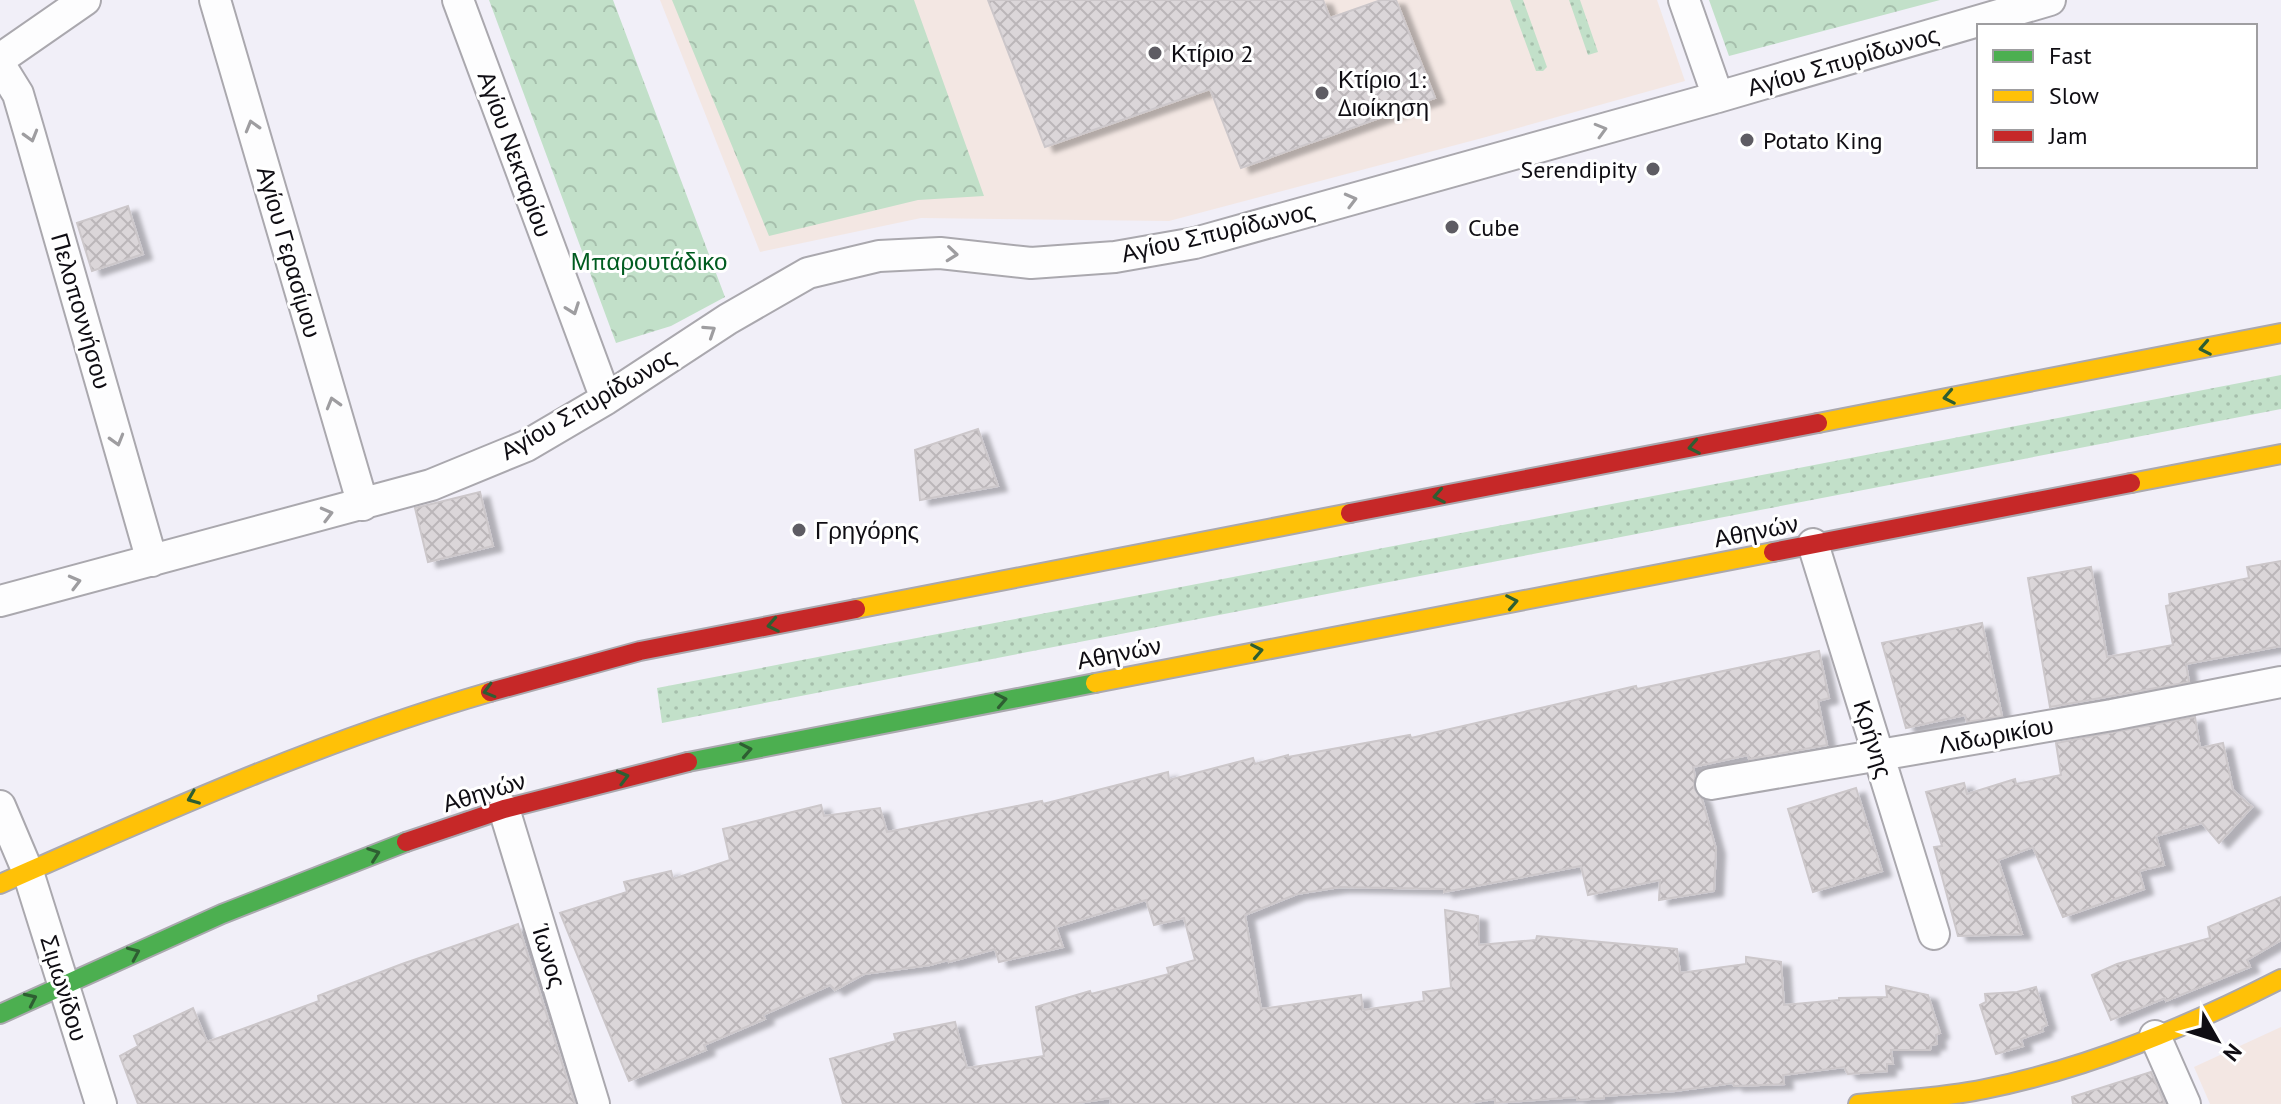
<svg xmlns="http://www.w3.org/2000/svg" width="2281" height="1104" viewBox="0 0 2281 1104" font-family="'PT Sans',sans-serif">
	<defs>
		<pattern id="grass-dots" width="8" height="8" patternUnits="userSpaceOnUse" patternTransform="scale(2)"><rect width="8" height="8" fill="#c2e0c9"/><path d="M2 2h.1M6 6h.1" fill="none" stroke="#a6bfac" stroke-width="1.8" stroke-linecap="round"/></pattern>
		<pattern id="park-crowns" width="20" height="18" patternUnits="userSpaceOnUse" patternTransform="scale(2)"><rect width="20" height="18" fill="#c2e0c9"/><path d="M2 6a3 3 0 1 1 6 0M12 15a3 3 0 1 1 6 0" fill="none" stroke="#a6bfac"/></pattern>
		<pattern id="building-cross-hatch" width="8" height="8" patternUnits="userSpaceOnUse" patternTransform="scale(2)"><rect width="8" height="8" fill="#dbd6d9"/><path d="M0 0l8 8M0 8l8-8" fill="none" stroke="#bbb6b9"/></pattern>
		<filter id="shadow"><feDropShadow dx="9" dy="5" stdDeviation="2" flood-color="#0004"/></filter>
	</defs>
	<rect width="100%" height="100%" fill="#f1eff8"/>
	<path fill="#f3e7e3" d="M 660,0 L 1657,0 L 1685,81 L 1486,137 L 1169,221 L 921,218 L 760,252 Z
		M 2281,1027 L 2281,1104 L 2210,1104 L 2194,1067 Z"/>
	<path fill="url(#grass-dots)" d="M 1510,0 L 1523,0 L 1547,67 L 1543,71 L 1536,71 Z
		M 1569,0 L 1580,0 L 1598,52 L 1588,55 Z
		M 2281,375 L 2281,409 L 662,723 L 657,688 Z"/>
	<path fill="url(#park-crowns)" d="M 489,0 L 613,0 L 725,297 L 671,326 L 616,343 Z
		M 672,0 L 914,0 L 984,196 L 918,200 L 769,236 Z
		M 1709,0 L 1940,0 L 1729,56 Z"/>
	<path fill="url(#building-cross-hatch)" stroke="#ccc7ca" stroke-width="2" filter="url(#shadow)" d="M 988,0 L 1323,0 L 1330,18 L 1381,0 L 1396,0 L 1435,98 L 1241,168 L 1210,89 L 1045,147 Z
		M 128,206 L 143,254 L 92,271 L 77,223 Z
		M 978,429 L 998,486 L 920,500 L 915,450 Z
		M 480,492 L 493,546 L 428,562 L 415,508 Z
		M 2281,561 L 2281,646 L 2186,664 L 2189,682 L 2050,707 L 2028,578 L 2091,567 L 2107,657 L 2173,645 L 2166,606 L 2170,605 L 2169,594 L 2249,578 L 2247,567 Z
		M 1982,623 L 2002,716 L 1967,722 L 1965,715 L 1906,728 L 1882,643 Z
		M 1819,651 L 1829,698 L 1818,701 L 1827,745 L 1749,759 L 1748,755 L 1693,767 L 1695,776 L 1694,788 L 1702,799 L 1716,849 L 1714,891 L 1659,900 L 1660,880 L 1588,895 L 1581,866 L 1444,892 L 1444,889 L 1340,887 L 1297,894 L 1245,915 L 1261,1009 L 1361,995 L 1363,1010 L 1424,1001 L 1423,992 L 1451,988 L 1445,910 L 1478,916 L 1479,945 L 1536,940 L 1537,936 L 1677,949 L 1680,973 L 1746,964 L 1746,957 L 1781,962 L 1784,1005 L 1839,1000 L 1839,998 L 1887,997 L 1886,986 L 1928,995 L 1940,1033 L 1936,1035 L 1937,1044 L 1931,1045 L 1930,1050 L 1891,1050 L 1893,1064 L 1887,1064 L 1887,1071 L 1848,1074 L 1844,1067 L 1783,1075 L 1784,1084 L 1734,1086 L 1733,1083 L 1675,1091 L 1604,1096 L 1604,1098 L 1577,1100 L 1577,1097 L 1495,1103 L 1495,1099 L 1462,1104 L 1111,1104 L 1110,1098 L 1072,1104 L 843,1104 L 830,1059 L 896,1041 L 894,1034 L 955,1022 L 967,1068 L 1044,1056 L 1036,1007 L 1090,991 L 1091,994 L 1169,974 L 1167,968 L 1195,960 L 1184,918 L 1154,925 L 1146,900 L 1056,927 L 1063,947 L 999,962 L 995,949 L 949,962 L 948,960 L 930,965 L 864,974 L 835,990 L 830,985 L 763,1015 L 765,1019 L 704,1045 L 706,1050 L 629,1081 L 560,913 L 627,892 L 624,882 L 671,871 L 673,879 L 730,860 L 723,829 L 821,805 L 824,816 L 880,808 L 887,832 L 1042,801 L 1043,804 L 1168,772 L 1169,780 L 1253,758 L 1255,764 L 1288,755 L 1288,757 L 1410,735 L 1411,738 L 1636,686 L 1637,689 Z
		M 2195,717 L 2200,748 L 2223,743 L 2233,790 L 2252,807 L 2219,843 L 2202,823 L 2156,836 L 2164,865 L 2139,871 L 2144,889 L 2063,917 L 2033,847 L 1998,860 L 2022,934 L 1958,936 L 1934,847 L 1942,846 L 1926,792 L 1964,783 L 1967,794 L 2015,779 L 2016,784 L 2061,775 L 2056,743 Z
		M 1856,788 L 1882,871 L 1813,892 L 1788,809 Z
		M 2281,897 L 2281,940 L 2247,960 L 2250,967 L 2166,1001 L 2165,998 L 2111,1020 L 2092,975 L 2117,964 L 2210,938 L 2208,927 Z
		M 518,924 L 575,1104 L 138,1104 L 120,1056 L 138,1046 L 134,1036 L 193,1008 L 207,1042 L 319,1001 L 318,996 L 402,964 Z
		M 2036,987 L 2047,1025 L 2042,1027 L 2043,1031 L 2021,1039 L 2023,1046 L 1996,1054 L 1980,1005 L 1986,1002 L 1985,994 L 2017,992 Z
		M 2151,1072 L 2165,1104 L 2073,1104 L 2072,1097 Z"/>
	<g fill="none" stroke-linecap="round" stroke-linejoin="round">
		<g stroke="#aaa8ae" stroke-width="34">
			<path id="street" d="M 215,0 L 363,505
				M 458,0 L 606,399
				M 1684,0 L 1718,97
				M 0,59 L 85,0
				M 0,65 L 18,94 L 30,135 L 152,561
				M 1813,544 L 1934,934
				M 0,601 L 431,485 L 526,446 L 606,399 L 728,319 L 808,273 L 879,256 L 940,253 L 1031,263 L 1115,257 L 1195,243 L 1718,97 L 2050,0
				M 1711,784 L 2112,715 L 2281,682
				M 0,806 L 28,872 L 101,1104
				M 504,809 L 594,1104
				M 2155,1036 L 2185,1104"/>
		</g>
		<g stroke="#aaa8ae" stroke-width="22">
			<path id="fast" d="M 688,762 L 1095,683
				M 0,1014 L 222,914 L 406,842"/>
		</g>
		<g stroke="#aaa8ae" stroke-width="22">
			<path id="slow" d="M 1818,423 L 2281,333
				M 2131,483 L 2281,454
				M 856,609 L 1350,513
				M 1095,683 L 1773,552
				M 0,884 C 161,813 320,741 490,692
				M 1858,1104 C 1900,1099 1943,1098 1985,1089 C 2089,1068 2187,1027 2281,979"/>
		</g>
		<g stroke="#aaa8ae" stroke-width="22">
			<path id="jam" d="M 1350,513 L 1818,423
				M 1773,552 L 2131,483
				M 490,692 L 640,651 L 856,609
				M 406,842 L 504,809 L 688,762"/>
		</g>
		<use href="#street" stroke="#fdfdfe" stroke-width="30"/>
		<use href="#fast" stroke="#4caf50" stroke-width="18"/>
		<use href="#slow" stroke="#ffc107" stroke-width="18"/>
		<use href="#jam" stroke="#c62828" stroke-width="18"/>
	</g>
	<defs><path id="oneway-chevron" d="M-2-3.5L2.5 0L-2 3.5" fill="none" stroke-width="1.6" stroke-linecap="round" stroke-linejoin="round" transform="scale(2)"/></defs>
	<g stroke="#9e9da0">
		<use href="#oneway-chevron" transform="translate(252 126) rotate(-106)"/>
		<use href="#oneway-chevron" transform="translate(1601 130) rotate(-16)"/>
		<use href="#oneway-chevron" transform="translate(31 136) rotate(74)"/>
		<use href="#oneway-chevron" transform="translate(1351 200) rotate(-15)"/>
		<use href="#oneway-chevron" transform="translate(952 254) rotate(6)"/>
		<use href="#oneway-chevron" transform="translate(573 309) rotate(70)"/>
		<use href="#oneway-chevron" transform="translate(710 331) rotate(-33)"/>
		<use href="#oneway-chevron" transform="translate(333 403) rotate(-106)"/>
		<use href="#oneway-chevron" transform="translate(117 440) rotate(74)"/>
		<use href="#oneway-chevron" transform="translate(327 514) rotate(-15)"/>
		<use href="#oneway-chevron" transform="translate(75 582) rotate(-15)"/>
	</g>
	<g stroke="#2e5e32">
		<use href="#oneway-chevron" transform="translate(2205 348) rotate(169)"/>
		<use href="#oneway-chevron" transform="translate(1949 397) rotate(169)"/>
		<use href="#oneway-chevron" transform="translate(1694 447) rotate(169)"/>
		<use href="#oneway-chevron" transform="translate(1439 496) rotate(169)"/>
		<use href="#oneway-chevron" transform="translate(1512 602) rotate(-11)"/>
		<use href="#oneway-chevron" transform="translate(773 625) rotate(169)"/>
		<use href="#oneway-chevron" transform="translate(1257 651) rotate(-11)"/>
		<use href="#oneway-chevron" transform="translate(489 691) rotate(164)"/>
		<use href="#oneway-chevron" transform="translate(1001 700) rotate(-11)"/>
		<use href="#oneway-chevron" transform="translate(746 750) rotate(-11)"/>
		<use href="#oneway-chevron" transform="translate(623 777) rotate(-15)"/>
		<use href="#oneway-chevron" transform="translate(193 798) rotate(158)"/>
		<use href="#oneway-chevron" transform="translate(374 854) rotate(-20)"/>
		<use href="#oneway-chevron" transform="translate(134 953) rotate(-24)"/>
		<use href="#oneway-chevron" transform="translate(31 999) rotate(-25)"/>
	</g>
	<g fill="#5e5c63" stroke="#fff" stroke-width="3">
		<circle cx="1155" cy="53" r="8"/>
		<circle cx="1322" cy="93" r="8"/>
		<circle cx="1747" cy="140" r="8"/>
		<circle cx="1653" cy="169" r="8"/>
		<circle cx="1452" cy="227" r="8"/>
		<circle cx="799" cy="530" r="8"/>
	</g>
	<g text-anchor="middle" dominant-baseline="central" stroke-width="6" stroke-linejoin="round" paint-order="stroke">
		<g font-size="24" fill="#0f0d13" stroke="#fff" text-anchor="start">
			<text x="1171" y="53">Κτίριο 2</text>
			<text x="1338" y="79">Κτίριο 1:<tspan x="1338" dy="28">Διοίκηση</tspan></text>
			<text x="1763" y="140">Potato King</text>
			<text x="1637" y="169" text-anchor="end">Serendipity</text>
			<text x="1468" y="227">Cube</text>
			<text x="815" y="530">Γρηγόρης</text>
		</g>
		<g font-size="24" fill="#0f0d13" stroke="#fff">
			<text transform="translate(1843 61) rotate(-16)">Αγίου Σπυρίδωνος</text>
			<text transform="translate(515 154) rotate(70)">Αγίου Νεκταρίου</text>
			<text transform="translate(1218 232) rotate(-13)">Αγίου Σπυρίδωνος</text>
			<text transform="translate(289 252) rotate(74)">Αγίου Γερασίμου</text>
			<text transform="translate(81 311) rotate(74)">Πελοποννήσου</text>
			<text transform="translate(588 404) rotate(-30)">Αγίου Σπυρίδωνος</text>
			<text transform="translate(1756 531) rotate(-11)">Αθηνών</text>
			<text transform="translate(1119 653) rotate(-11)">Αθηνών</text>
			<text transform="translate(1996 735) rotate(-10)">Λιδωρικίου</text>
			<text transform="translate(1873 739) rotate(73)">Κρήνης</text>
			<text transform="translate(484 792) rotate(-17)">Αθηνών</text>
			<text transform="translate(549 956) rotate(73)">Ίωνος</text>
			<text transform="translate(64 988) rotate(73)">Σιμωνίδου</text>
		</g>
		<g font-size="24" fill="#005c20" stroke="#fff">
			<text x="649" y="261">Μπαρουτάδικο</text>
		</g>
	</g>
	<rect x="1977" y="24" width="280" height="144" fill="#ffffff" stroke="#9f9ea1" stroke-width="2"/>
	<rect x="1993" y="50" width="40" height="12" fill="#4caf50" stroke="#9f9ea1" stroke-width="2"/>
	<text x="2049" y="64" font-size="24" fill="#0f0d13">Fast</text>
	<rect x="1993" y="90" width="40" height="12" fill="#ffc107" stroke="#9f9ea1" stroke-width="2"/>
	<text x="2049" y="104" font-size="24" fill="#0f0d13">Slow</text>
	<rect x="1993" y="130" width="40" height="12" fill="#c62828" stroke="#9f9ea1" stroke-width="2"/>
	<text x="2049" y="144" font-size="24" fill="#0f0d13">Jam</text>
	<g transform="translate(2217 1040) rotate(129)" stroke="#ffffff" stroke-width="6" paint-order="stroke">
	<path d="M0-6L14 30L0 20L-14 30Z" fill="#0f0d13"/>
	<text y="-12" font-size="22" font-weight="bold" text-anchor="middle" fill="#0f0d13">N</text>
	</g>
</svg>
